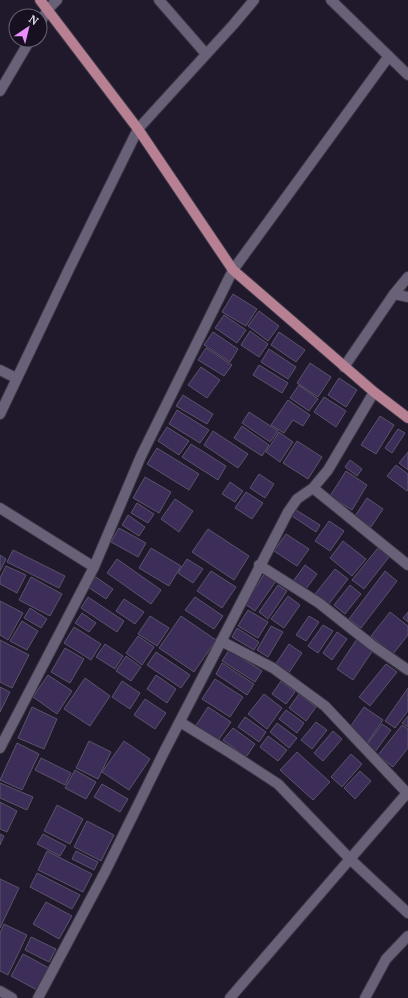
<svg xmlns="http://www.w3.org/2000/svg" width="408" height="998" viewBox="0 0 408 998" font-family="'PT Serif',serif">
	<rect width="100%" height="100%" fill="#1f192b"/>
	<path fill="#3d2d59" stroke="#5a5469" d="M 233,294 L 257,309 L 246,326 L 222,312 Z
		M 259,311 L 279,326 L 268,341 L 248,326 Z
		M 224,315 L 246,330 L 237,343 L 215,328 Z
		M 250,331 L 268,344 L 259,357 L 241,345 Z
		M 213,332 L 238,349 L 230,362 L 204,345 Z
		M 279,332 L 305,350 L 296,362 L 271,345 Z
		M 206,348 L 232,365 L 224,376 L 198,360 Z
		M 269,349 L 296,367 L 288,379 L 261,362 Z
		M 310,363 L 331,377 L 318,397 L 297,383 Z
		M 259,365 L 288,383 L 282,393 L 253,375 Z
		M 201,367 L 220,380 L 207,398 L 188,385 Z
		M 339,378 L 357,390 L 346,407 L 328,395 Z
		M 299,385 L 318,399 L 309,411 L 290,398 Z
		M 183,395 L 213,414 L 207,424 L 176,406 Z
		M 324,397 L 346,411 L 336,427 L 314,412 Z
		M 288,400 L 310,415 L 303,426 L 293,420 L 284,433 L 271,425 Z
		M 177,410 L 209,430 L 200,443 L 169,424 Z
		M 249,412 L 278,431 L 270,442 L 242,423 Z
		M 380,416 L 394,425 L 376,454 L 361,445 Z
		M 242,426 L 269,445 L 262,456 L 234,438 Z
		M 167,427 L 189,441 L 179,455 L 158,441 Z
		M 398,429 L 405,433 L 392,453 L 385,448 Z
		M 213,431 L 248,454 L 238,468 L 204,445 Z
		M 279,432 L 293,442 L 280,462 L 266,452 Z
		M 297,441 L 322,457 L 308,479 L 283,463 Z
		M 191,444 L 226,466 L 218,480 L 182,457 Z
		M 157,448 L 199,474 L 189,490 L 147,464 Z
		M 408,452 L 408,470 L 399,463 Z
		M 350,460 L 362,469 L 357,476 L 345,467 Z
		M 396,465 L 408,474 L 408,490 L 407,491 L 387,476 Z
		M 346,471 L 367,485 L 352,510 L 330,496 Z
		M 259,474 L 274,484 L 265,498 L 250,488 Z
		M 145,477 L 171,492 L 159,513 L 133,498 Z
		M 230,482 L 243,491 L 235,502 L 222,494 Z
		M 246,492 L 263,503 L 252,519 L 235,508 Z
		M 367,498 L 383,509 L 371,527 L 355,516 Z
		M 175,499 L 193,511 L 179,532 L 161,519 Z
		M 137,503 L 154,514 L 148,523 L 131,513 Z
		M 296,510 L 320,525 L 316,532 L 292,516 Z
		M 128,515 L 145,527 L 139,536 L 122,525 Z
		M 329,521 L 344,531 L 330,551 L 315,541 Z
		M 119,528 L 146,543 L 138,557 L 111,542 Z
		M 208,529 L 249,556 L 234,580 L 192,552 Z
		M 286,534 L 309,549 L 297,566 L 274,551 Z
		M 343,541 L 366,559 L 352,576 L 330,558 Z
		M 151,548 L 181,566 L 169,586 L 139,568 Z
		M 378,548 L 389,557 L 364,589 L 352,580 Z
		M 13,550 L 65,576 L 59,588 L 7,562 Z
		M 0,555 L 6,559 L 0,571 Z
		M 117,559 L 161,590 L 151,604 L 107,573 Z
		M 187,559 L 203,569 L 193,583 L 178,573 Z
		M 305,565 L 317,574 L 303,593 L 291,584 Z
		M 6,566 L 26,575 L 17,593 L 0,584 L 0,578 Z
		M 335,569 L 348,579 L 328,605 L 315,594 Z
		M 211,571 L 236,587 L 222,608 L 197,591 Z
		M 385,571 L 397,581 L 361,628 L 349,619 Z
		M 265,573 L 276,581 L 255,611 L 245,604 Z
		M 31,577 L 62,594 L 50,616 L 19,600 Z
		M 96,577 L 113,589 L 106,599 L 88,587 Z
		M 278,585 L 287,591 L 268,619 L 259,612 Z
		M 350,585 L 361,594 L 345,614 L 334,605 Z
		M 288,596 L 300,605 L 284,628 L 271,619 Z
		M 88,597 L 124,621 L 117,632 L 81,608 Z
		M 195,597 L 223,616 L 214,629 L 185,610 Z
		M 124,599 L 144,612 L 135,624 L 116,611 Z
		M 0,601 L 23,613 L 8,640 L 0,635 Z
		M 30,608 L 47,619 L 41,628 L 24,618 Z
		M 248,610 L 268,622 L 258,638 L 238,626 Z
		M 390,612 L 408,626 L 408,635 L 393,654 L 371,636 Z
		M 408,612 L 408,622 L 403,618 Z
		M 82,613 L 96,623 L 89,632 L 75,623 Z
		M 150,616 L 169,628 L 157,646 L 138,634 Z
		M 181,616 L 216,640 L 194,672 L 159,648 Z
		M 309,616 L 319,622 L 306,641 L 296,635 Z
		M 22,621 L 38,631 L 27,650 L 10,641 Z
		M 323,625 L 333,631 L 318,653 L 308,646 Z
		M 271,626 L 283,632 L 268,657 L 257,650 Z
		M 74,627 L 101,644 L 91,660 L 64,643 Z
		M 237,628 L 259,642 L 254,650 L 232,637 Z
		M 337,632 L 347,639 L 332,660 L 323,653 Z
		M 138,636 L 154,647 L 142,665 L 126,653 Z
		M 357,639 L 373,650 L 353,680 L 337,669 Z
		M 0,640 L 29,655 L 12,688 L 0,682 Z
		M 105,644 L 123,656 L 115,669 L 96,657 Z
		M 289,644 L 302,653 L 288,674 L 275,665 Z
		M 65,648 L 84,659 L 70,683 L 51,672 Z
		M 229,650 L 262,671 L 255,682 L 222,661 Z
		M 156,652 L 190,675 L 181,688 L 147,665 Z
		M 126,656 L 141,667 L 131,681 L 116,671 Z
		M 222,663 L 254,684 L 247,695 L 216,674 Z
		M 386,664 L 397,672 L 370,706 L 359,697 Z
		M 48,675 L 72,691 L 57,714 L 33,697 Z
		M 156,675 L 176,689 L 167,703 L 147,689 Z
		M 85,678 L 110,696 L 90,726 L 64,709 Z
		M 215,679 L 243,697 L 230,717 L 202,699 Z
		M 122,681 L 140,693 L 130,709 L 112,697 Z
		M 281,681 L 295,692 L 286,704 L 272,694 Z
		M 0,687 L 10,692 L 0,712 Z
		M 408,688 L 408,711 L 395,728 L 385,721 Z
		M 264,694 L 282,708 L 267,729 L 248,714 Z
		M 299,694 L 316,707 L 306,721 L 289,708 Z
		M 145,699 L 166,713 L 155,729 L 134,715 Z
		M 32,707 L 57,719 L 44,749 L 18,738 Z
		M 208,707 L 231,722 L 217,742 L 195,727 Z
		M 364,707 L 383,720 L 367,743 L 348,730 Z
		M 286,710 L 304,723 L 297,733 L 279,719 Z
		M 408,716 L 408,727 L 402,723 Z
		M 245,717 L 266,732 L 259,742 L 238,727 Z
		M 316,722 L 327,730 L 312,749 L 301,740 Z
		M 277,723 L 297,738 L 289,748 L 270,732 Z
		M 382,724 L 391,730 L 375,752 L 366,746 Z
		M 402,725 L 408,729 L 408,748 L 393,767 L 378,755 Z
		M 233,728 L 255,744 L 246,757 L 223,740 Z
		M 333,731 L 342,739 L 323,761 L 314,753 Z
		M 268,736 L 287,750 L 278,761 L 260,747 Z
		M 89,741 L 111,752 L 98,779 L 76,768 Z
		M 124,741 L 150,759 L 129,790 L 102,772 Z
		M 17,743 L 39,754 L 22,790 L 0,780 Z
		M 297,752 L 330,782 L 313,800 L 280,770 Z
		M 351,754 L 362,764 L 342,787 L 331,777 Z
		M 41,758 L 71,773 L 65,785 L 35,770 Z
		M 75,770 L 96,782 L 86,799 L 65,788 Z
		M 360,771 L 371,781 L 355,799 L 344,788 Z
		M 0,783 L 33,797 L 27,810 L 0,798 Z
		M 102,784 L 128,799 L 120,812 L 94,797 Z
		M 0,802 L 17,811 L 7,832 L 0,829 Z
		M 57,805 L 83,819 L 70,844 L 44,831 Z
		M 87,821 L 114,835 L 101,861 L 74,847 Z
		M 0,834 L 4,836 L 0,845 Z
		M 43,834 L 66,846 L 60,856 L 37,844 Z
		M 47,851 L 92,874 L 83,892 L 38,870 Z
		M 76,851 L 98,862 L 94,870 L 72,859 Z
		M 37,873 L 80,895 L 72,909 L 30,887 Z
		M 0,879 L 19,888 L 0,928 Z
		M 46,902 L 72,916 L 59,939 L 33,924 Z
		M 4,924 L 27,935 L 8,975 L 0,971 L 0,933 Z
		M 31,937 L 56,949 L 49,962 L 25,950 Z
		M 23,954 L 49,968 L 37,990 L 11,976 Z"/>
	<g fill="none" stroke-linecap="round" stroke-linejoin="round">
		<g stroke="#393543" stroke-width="12">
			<path id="minor" d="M 159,0 L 206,54
				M 331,0 L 408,75
				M 40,23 L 48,9 L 57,0
				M 0,91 L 30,40
				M 394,294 L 408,297
				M 344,367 L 394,294 L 408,277
				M 0,370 L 16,378
				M 0,414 L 70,267 L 138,129 L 233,25 L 254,0
				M 313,488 L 408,565
				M 0,508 L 94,567
				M 259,565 L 319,603 L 372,645 L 408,670
				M 221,641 L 273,668 L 325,706 L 408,794
				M 180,722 L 232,754 L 278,784 L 350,859 L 230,998
				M 0,748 L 94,567 L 141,456 L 233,270 L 389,56
				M 408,792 L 350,859 L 408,913
				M 0,991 L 12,998
				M 38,998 L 105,872 L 164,752 L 288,512 L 297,499 L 313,488 L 328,470 L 374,392
				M 365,998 L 386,959 L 408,936"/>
		</g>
		<g stroke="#393543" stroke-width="12">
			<path id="major" d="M 40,0 L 138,129 L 233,270 L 374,392 L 408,418"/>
		</g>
		<use href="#minor" stroke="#686178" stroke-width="10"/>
		<use href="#major" stroke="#b78193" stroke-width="10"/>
	</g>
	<g transform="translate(28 28) rotate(35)"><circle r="19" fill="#161021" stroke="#696473"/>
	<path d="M0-3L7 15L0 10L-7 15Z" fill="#ea8dfd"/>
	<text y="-6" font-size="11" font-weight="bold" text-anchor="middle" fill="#e5e1ef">N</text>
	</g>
</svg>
